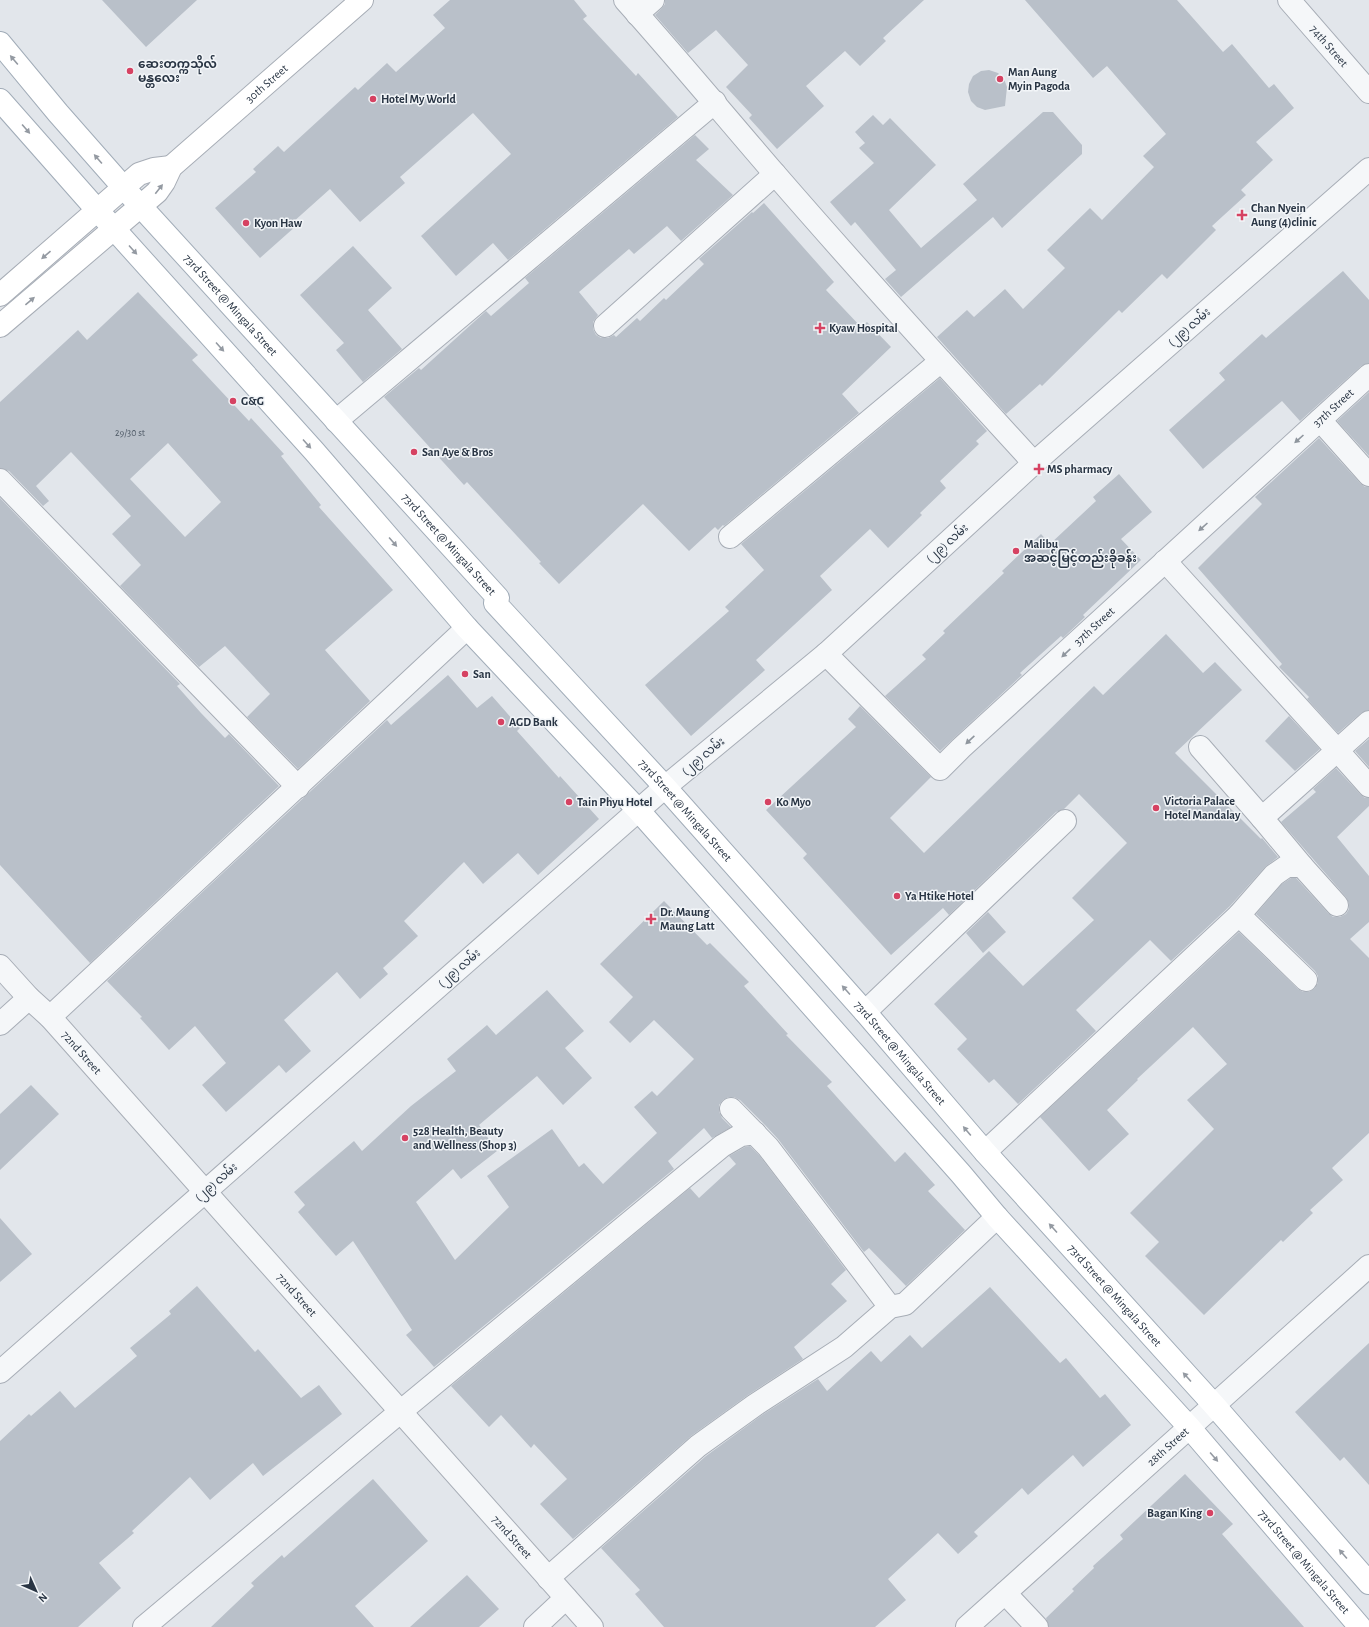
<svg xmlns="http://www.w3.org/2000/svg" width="1369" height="1627" viewBox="0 0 1369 1627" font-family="'Alegreya Sans','Noto Sans Myanmar',sans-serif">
	<rect width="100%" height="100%" fill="#e2e6eb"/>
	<path fill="#b9c0c9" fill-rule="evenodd" d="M 102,0 L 197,0 L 146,47 Z
		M 450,0 L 574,0 L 587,16 L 583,19 L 636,76 L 638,73 L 678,117 L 508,260 L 493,243 L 456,276 L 421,236 L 511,154 L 473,113 L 400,177 L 405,183 L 360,222 L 330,189 L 292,223 L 296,226 L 260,258 L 215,208 L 256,172 L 253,169 L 278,146 L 284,152 L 355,87 L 358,90 L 387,63 L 396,72 L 445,28 L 433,15 Z
		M 665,0 L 924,0 L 883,38 L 886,41 L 860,66 L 845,51 L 806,86 L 824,106 L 777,149 L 749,118 L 752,115 L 726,87 L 748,65 L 716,30 L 688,53 L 655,15 L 661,9 L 665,4 Z
		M 1025,0 L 1177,0 L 1223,52 L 1232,44 L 1269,88 L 1274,84 L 1294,108 L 1256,142 L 1273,160 L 1241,190 L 1246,195 L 1212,226 L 1216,230 L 1167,279 L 1162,274 L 1122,313 L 1119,310 L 1042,386 L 1040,384 L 1006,414 L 937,337 L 967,310 L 974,317 L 1005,289 L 1023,309 L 1065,268 L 1047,250 L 1090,208 L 1102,220 L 1154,167 L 1143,156 L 1166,134 L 1107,66 L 1093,78 Z
		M 989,70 L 998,73 L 1004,79 L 1007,87 L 1005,106 L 985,110 L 977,107 L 971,101 L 968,92 L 969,84 L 973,76 L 981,71 Z
		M 1043,112 L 1053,112 L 1082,145 L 1082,154 L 1002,228 L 993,217 L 901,297 L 885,279 L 896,270 L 855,222 L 851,226 L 830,202 L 874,163 L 859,148 L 865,143 L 855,132 L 873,115 L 883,125 L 890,118 L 936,165 L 889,210 L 921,248 L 977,200 L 963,184 Z
		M 695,135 L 709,149 L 696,160 L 733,195 L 681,241 L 667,226 L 634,254 L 629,249 L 579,292 L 598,315 L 593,322 L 593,329 L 596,335 L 601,338 L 608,338 L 614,335 L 616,337 L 637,318 L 640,321 L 664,298 L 666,300 L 704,264 L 699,259 L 752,212 L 753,213 L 764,203 L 834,282 L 826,290 L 861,327 L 867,322 L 891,347 L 842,394 L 859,413 L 724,526 L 723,525 L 718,530 L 715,527 L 689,551 L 643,504 L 559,584 L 539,563 L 541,562 L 467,482 L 464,485 L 384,397 L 419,368 L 421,370 L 486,311 L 491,316 L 529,283 L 525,278 Z
		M 353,246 L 392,288 L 368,310 L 402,349 L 363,382 L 336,350 L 344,343 L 300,295 Z
		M 1343,271 L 1369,300 L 1369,363 L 1361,366 L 1300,421 L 1282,401 L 1203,469 L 1169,430 L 1225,380 L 1219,373 L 1262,334 L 1266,338 Z
		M 138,292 L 198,355 L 192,360 L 249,421 L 251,418 L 284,454 L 281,456 L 321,505 L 319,507 L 393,590 L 325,650 L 370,701 L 298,769 L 247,717 L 270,694 L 225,646 L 199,667 L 120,586 L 141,565 L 112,534 L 131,516 L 71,452 L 36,486 L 49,501 L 43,506 L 9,471 L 0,468 L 0,402 L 78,330 L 87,340 ZM 168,443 L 221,502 L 185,537 L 130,479 Z
		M 940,378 L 987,431 L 976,441 L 979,444 L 940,481 L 946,488 L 920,513 L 922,515 L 888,548 L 870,529 L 820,576 L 832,590 L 756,660 L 765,670 L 691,736 L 645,685 L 729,611 L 725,607 L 764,570 L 741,544 Z
		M 1369,392 L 1369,456 L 1337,421 Z
		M 1319,438 L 1360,483 L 1365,487 L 1369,487 L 1369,710 L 1361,713 L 1338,733 L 1307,699 L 1309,697 L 1279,667 L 1282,664 L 1198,568 L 1262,504 L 1255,497 Z
		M 1119,474 L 1152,512 L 1121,539 L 1141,560 L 1083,615 L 1085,617 L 1063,638 L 1061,636 L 1020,673 L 1022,675 L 940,751 L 885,696 L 926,659 L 922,655 L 945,633 L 943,631 L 1004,573 L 1002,571 L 1041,534 L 1050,544 L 1096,501 L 1093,497 Z
		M 0,498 L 180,684 L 177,686 L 201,713 L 225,738 L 229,734 L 279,786 L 90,963 L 0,865 Z
		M 1166,634 L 1203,673 L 1215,662 L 1242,690 L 1175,753 L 1261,839 L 1262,838 L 1278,857 L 1265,867 L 1230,906 L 1171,961 L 1150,940 L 1076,1010 L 1096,1031 L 1018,1104 L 994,1079 L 989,1083 L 957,1049 L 967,1039 L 934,1004 L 989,951 L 1023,986 L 1094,920 L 1072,898 L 1127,843 L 1079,794 L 1064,809 L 1056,812 L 949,915 L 943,908 L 891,955 L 803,858 L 807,854 L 766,810 L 856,727 L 848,719 L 860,706 L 931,777 L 890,818 L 924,853 L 1094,686 L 1103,695 Z
		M 448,675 L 477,708 L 492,696 L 520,728 L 517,731 L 559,778 L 560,776 L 599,819 L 538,875 L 518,853 L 483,884 L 464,862 L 404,921 L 418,936 L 383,968 L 388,974 L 360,999 L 337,972 L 284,1020 L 311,1051 L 286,1073 L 279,1065 L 226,1112 L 202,1085 L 226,1063 L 195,1026 L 169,1050 L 140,1018 L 142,1017 L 107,981 L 387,720 L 391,725 Z
		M 1289,716 L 1320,749 L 1295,771 L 1265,741 Z
		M 1369,739 L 1369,767 L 1355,751 Z
		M 1336,768 L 1360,794 L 1365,798 L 1369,798 L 1369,806 L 1337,837 L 1369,876 L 1369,922 L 1350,939 L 1369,958 L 1369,1133 L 1332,1168 L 1343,1180 L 1310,1210 L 1313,1213 L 1283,1242 L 1281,1240 L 1204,1315 L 1145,1256 L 1159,1242 L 1130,1213 L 1214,1129 L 1187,1100 L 1227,1064 L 1193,1027 L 1137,1079 L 1138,1080 L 1107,1110 L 1129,1134 L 1089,1171 L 1040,1117 L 1239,932 L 1298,989 L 1303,992 L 1309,992 L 1315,988 L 1318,983 L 1318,976 L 1315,971 L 1256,914 L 1282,884 L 1291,878 L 1296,878 L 1328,913 L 1333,917 L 1340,917 L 1346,914 L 1349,909 L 1349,903 L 1346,897 L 1281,822 L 1316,792 L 1313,789 Z
		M 664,901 L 707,945 L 710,943 L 749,982 L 744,986 L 788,1034 L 786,1035 L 832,1082 L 827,1086 L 895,1162 L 905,1152 L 935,1185 L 928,1191 L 965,1230 L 906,1286 L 869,1248 L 864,1252 L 778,1139 L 765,1125 L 740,1100 L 734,1097 L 728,1097 L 723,1100 L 719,1105 L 719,1112 L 722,1118 L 731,1127 L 712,1138 L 704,1128 L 668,1161 L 674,1169 L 434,1367 L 406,1335 L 412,1330 L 353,1241 L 336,1256 L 298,1212 L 305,1205 L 294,1192 L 354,1141 L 362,1151 L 411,1106 L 456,1071 L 447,1059 L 487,1025 L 496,1035 L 547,990 L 584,1031 L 565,1048 L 592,1078 L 563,1105 L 537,1076 L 479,1125 L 497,1151 L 461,1179 L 453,1169 L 416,1202 L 455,1260 L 509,1207 L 487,1176 L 552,1129 L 579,1167 L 584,1163 L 603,1184 L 657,1133 L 634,1107 L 652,1091 L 657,1096 L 694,1059 L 654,1020 L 630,1043 L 609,1022 L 633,997 L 600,964 Z
		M 988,912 L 1006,932 L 983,953 L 966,933 Z
		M 31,1085 L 59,1114 L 0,1170 L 0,1114 Z
		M 750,1146 L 759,1155 L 846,1270 L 831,1284 L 847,1301 L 794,1347 L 803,1359 L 748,1395 L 691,1436 L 573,1539 L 540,1504 L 567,1479 L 534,1444 L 531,1448 L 501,1415 L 489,1427 L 451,1386 L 690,1188 L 699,1198 L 736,1164 L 729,1156 L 745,1147 Z
		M 0,1218 L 32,1254 L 0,1282 Z
		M 197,1286 L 255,1352 L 258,1349 L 301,1398 L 319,1385 L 342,1414 L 263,1476 L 253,1463 L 210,1500 L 190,1477 L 132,1531 L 134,1533 L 99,1563 L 121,1588 L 78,1627 L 0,1627 L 0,1441 L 29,1414 L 31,1416 L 60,1391 L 75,1408 L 137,1356 L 130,1348 L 171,1314 L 169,1311 Z
		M 990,1287 L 1060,1363 L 1066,1358 L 1100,1398 L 1105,1394 L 1131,1425 L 1083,1467 L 1073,1455 L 1028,1495 L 1022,1488 L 974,1532 L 978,1536 L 958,1554 L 938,1533 L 888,1579 L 906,1600 L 875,1627 L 664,1627 L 635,1594 L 640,1590 L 601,1548 L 706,1456 L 762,1415 L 818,1379 L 827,1391 L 871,1351 L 881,1362 L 910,1335 L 922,1348 Z
		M 1369,1343 L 1369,1485 L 1344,1457 L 1340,1461 L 1295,1412 Z
		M 1185,1474 L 1233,1524 L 1222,1534 L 1304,1627 L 1049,1627 L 1046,1618 L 1074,1591 L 1072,1589 L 1094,1568 L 1093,1566 L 1123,1539 L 1120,1535 Z
		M 373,1479 L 428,1541 L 355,1606 L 374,1627 L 211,1627 L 254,1586 L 251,1583 L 282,1555 L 284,1558 Z
		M 467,1575 L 499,1609 L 479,1627 L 410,1627 Z"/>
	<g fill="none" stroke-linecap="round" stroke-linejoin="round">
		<g stroke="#a7adb6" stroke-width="24">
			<g id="minor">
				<path d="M 625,0 C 676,57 725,116 775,174 C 860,272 947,368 1034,463"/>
				<path d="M 637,14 L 653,0"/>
				<path d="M 605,326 L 775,174"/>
				<path d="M 1320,420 L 1369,475"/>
				<path d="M 336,421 L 715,102"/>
				<path d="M 0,480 L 298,787"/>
				<path d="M 730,537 L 941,361"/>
				<path d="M 1165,561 L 1337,750 L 1369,786"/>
				<path id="s1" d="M 826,654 L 940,769 L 961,748 L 1369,375"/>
				<path d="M 1200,747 L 1262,818"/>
				<path d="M 1302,866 L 1262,818 L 1369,722"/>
				<path d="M 1239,915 L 1306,980"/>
				<path id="s2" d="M 0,966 L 29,998 L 50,1017 L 592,1627"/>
				<path d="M 865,1012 L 1065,821"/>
				<path d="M 50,1017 L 467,628"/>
				<path d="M 0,1024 L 29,998"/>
				<path d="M 731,1109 L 768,1147 L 890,1307"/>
				<path d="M 985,1152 L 1239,915 L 1274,875 L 1287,866 L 1302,866 L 1337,905"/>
				<path d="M 0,1372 L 665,787 L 826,654 L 1034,463 L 1369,169"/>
				<path d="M 548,1578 L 698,1446 L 755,1405 L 844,1347 L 890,1307 L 905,1304 L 997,1217"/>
				<path d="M 1005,1593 L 1037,1627"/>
				<path d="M 144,1627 L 400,1412 L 722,1146 L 741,1135 L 755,1133"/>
				<path d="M 535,1627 L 566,1598"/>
				<path id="s3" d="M 967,1627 L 1369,1266"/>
			</g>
		</g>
		<g stroke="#a7adb6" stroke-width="24">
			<g id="tertiary">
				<path id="s4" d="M 1289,0 L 1369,92"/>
			</g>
		</g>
		<g stroke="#a7adb6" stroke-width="24">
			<g id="secondary">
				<path d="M 0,295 L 139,174 L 154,169 L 171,167"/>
				<path id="s5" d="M 0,326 L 157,192 L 164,182 L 171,167 L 362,0"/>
			</g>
		</g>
		<g stroke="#a1acb8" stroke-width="24">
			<g id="primary">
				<path id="s6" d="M 0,43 L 58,113 L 124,188 L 498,598 L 495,603 L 665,787 L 865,1012 L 985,1152 L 1214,1405 L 1369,1583"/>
				<path id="s7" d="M 0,100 L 98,211 L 314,451 L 467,628 L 639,811 L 961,1174 L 997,1217 L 1189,1427 L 1360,1627"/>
			</g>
		</g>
		<use href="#minor" stroke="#f5f7f9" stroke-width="22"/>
		<use href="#tertiary" stroke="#f5f7f9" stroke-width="22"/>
		<use href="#secondary" stroke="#fff" stroke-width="22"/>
		<use href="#primary" stroke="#fff" stroke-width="22"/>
	</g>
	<defs><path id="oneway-solid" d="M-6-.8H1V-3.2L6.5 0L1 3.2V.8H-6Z"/></defs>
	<g fill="#949aa2">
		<use href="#oneway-solid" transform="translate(14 60) rotate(-130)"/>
		<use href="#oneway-solid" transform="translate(26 129) rotate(49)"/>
		<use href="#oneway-solid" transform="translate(98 159) rotate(-131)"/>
		<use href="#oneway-solid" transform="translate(159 189) rotate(-52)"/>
		<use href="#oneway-solid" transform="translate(133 250) rotate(48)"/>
		<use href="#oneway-solid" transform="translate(46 255) rotate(139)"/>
		<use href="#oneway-solid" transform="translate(30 301) rotate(-40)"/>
		<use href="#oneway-solid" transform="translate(220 347) rotate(48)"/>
		<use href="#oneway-solid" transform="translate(307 444) rotate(48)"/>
		<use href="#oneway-solid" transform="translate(393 542) rotate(49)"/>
		<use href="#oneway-solid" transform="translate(846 990) rotate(-132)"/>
		<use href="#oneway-solid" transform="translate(967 1131) rotate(-130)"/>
		<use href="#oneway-solid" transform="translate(1053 1228) rotate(-132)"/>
		<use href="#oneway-solid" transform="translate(1187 1377) rotate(-132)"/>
		<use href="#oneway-solid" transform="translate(1214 1457) rotate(49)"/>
		<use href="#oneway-solid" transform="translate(1343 1554) rotate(-131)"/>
	</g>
	<g fill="#8f969e">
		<use href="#oneway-solid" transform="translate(1299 439) rotate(138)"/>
		<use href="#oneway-solid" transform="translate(1203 527) rotate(138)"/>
		<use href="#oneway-solid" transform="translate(1066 653) rotate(137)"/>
		<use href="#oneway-solid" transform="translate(970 740) rotate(137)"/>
	</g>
	<g fill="#d64262" stroke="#f2f5f8" stroke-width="1.5">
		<circle cx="130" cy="71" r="4"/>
		<circle cx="1000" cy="79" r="4"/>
		<circle cx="373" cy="99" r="4"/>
		<path d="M1240 209h4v4h4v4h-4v4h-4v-4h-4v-4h4z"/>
		<circle cx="246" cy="223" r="4"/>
		<path d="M818 322h4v4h4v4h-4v4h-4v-4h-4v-4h4z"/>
		<circle cx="233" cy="401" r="4"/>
		<circle cx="414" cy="452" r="4"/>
		<path d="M1037 463h4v4h4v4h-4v4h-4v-4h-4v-4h4z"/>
		<circle cx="1016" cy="551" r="4"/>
		<circle cx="465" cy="674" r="4"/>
		<circle cx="501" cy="722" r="4"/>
		<circle cx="569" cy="802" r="4"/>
		<circle cx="768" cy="802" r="4"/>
		<circle cx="1156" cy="808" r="4"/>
		<circle cx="897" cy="896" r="4"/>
		<path d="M649 913h4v4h4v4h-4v4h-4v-4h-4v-4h4z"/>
		<circle cx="405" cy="1138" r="4"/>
		<circle cx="1210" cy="1513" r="4"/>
	</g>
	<g text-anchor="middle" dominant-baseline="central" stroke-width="3" stroke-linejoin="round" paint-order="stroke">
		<g font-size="10" fill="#4d5865">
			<text x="130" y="433">29/30 st</text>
		</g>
		<g font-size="12" fill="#293544" stroke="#f2f5f8">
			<text stroke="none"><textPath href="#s4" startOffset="61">74th Street</textPath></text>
			<text stroke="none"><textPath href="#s5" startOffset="362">30th Street</textPath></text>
			<text stroke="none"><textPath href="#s6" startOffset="349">73rd Street @ Mingala Street</textPath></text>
			<text transform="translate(1189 327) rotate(-41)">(၂၉) လမ်း</text>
			<text stroke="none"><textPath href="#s1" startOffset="696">37th Street</textPath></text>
			<text transform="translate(947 543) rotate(-42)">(၂၉) လမ်း</text>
			<text stroke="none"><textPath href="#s6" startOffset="673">73rd Street @ Mingala Street</textPath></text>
			<text stroke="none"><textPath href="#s1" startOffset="372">37th Street</textPath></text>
			<text transform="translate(703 756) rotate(-40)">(၂၉) လမ်း</text>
			<text stroke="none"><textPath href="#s6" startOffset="1033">73rd Street @ Mingala Street</textPath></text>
			<text transform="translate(459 968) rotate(-41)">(၂၉) လမ်း</text>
			<text stroke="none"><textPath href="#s2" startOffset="119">72nd Street</textPath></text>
			<text stroke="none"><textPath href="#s6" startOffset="1357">73rd Street @ Mingala Street</textPath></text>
			<text transform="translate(216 1182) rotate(-41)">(၂၉) လမ်း</text>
			<text stroke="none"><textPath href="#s2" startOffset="443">72nd Street</textPath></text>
			<text stroke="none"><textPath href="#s6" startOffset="1681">73rd Street @ Mingala Street</textPath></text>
			<text stroke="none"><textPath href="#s3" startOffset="270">28th Street</textPath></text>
			<text stroke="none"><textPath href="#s2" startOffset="767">72nd Street</textPath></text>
			<text stroke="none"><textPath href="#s7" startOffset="1959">73rd Street @ Mingala Street</textPath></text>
		</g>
		<g font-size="12" font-weight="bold" fill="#293544" stroke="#f2f5f8" text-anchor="start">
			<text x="138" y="64">ဆေးတက္ကသိုလ်<tspan x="138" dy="14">မန္တလေး</tspan></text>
			<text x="1008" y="72">Man Aung<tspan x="1008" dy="14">Myin Pagoda</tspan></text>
			<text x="381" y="99">Hotel My World</text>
			<text x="1251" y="208">Chan Nyein<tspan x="1251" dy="14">Aung (4)clinic</tspan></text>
			<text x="254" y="223">Kyon Haw</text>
			<text x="829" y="328">Kyaw Hospital</text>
			<text x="241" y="401">G&amp;G</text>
			<text x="422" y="452">San Aye &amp; Bros</text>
			<text x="1047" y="469">MS pharmacy</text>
			<text x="1024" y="544">Malibu<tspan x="1024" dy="14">အဆင့်မြင့်တည်းခိုခန်း</tspan></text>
			<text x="473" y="674">San</text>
			<text x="509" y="722">AGD Bank</text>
			<text x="1164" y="801">Victoria Palace<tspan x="1164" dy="14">Hotel Mandalay</tspan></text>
			<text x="577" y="802">Tain Phyu Hotel</text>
			<text x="776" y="802">Ko Myo</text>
			<text x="905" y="896">Ya Htike Hotel</text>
			<text x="660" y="912">Dr. Maung<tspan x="660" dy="14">Maung Latt</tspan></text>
			<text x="413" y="1131">528 Health, Beauty<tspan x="413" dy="14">and Wellness (Shop 3)</tspan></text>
			<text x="1202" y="1513" text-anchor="end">Bagan King</text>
		</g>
	</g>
	<g transform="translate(36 1591) rotate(135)" stroke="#f2f5f8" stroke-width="3" paint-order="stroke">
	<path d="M0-3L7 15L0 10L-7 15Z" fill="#293544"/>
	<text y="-6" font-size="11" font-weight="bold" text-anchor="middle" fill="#293544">N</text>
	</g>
</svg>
